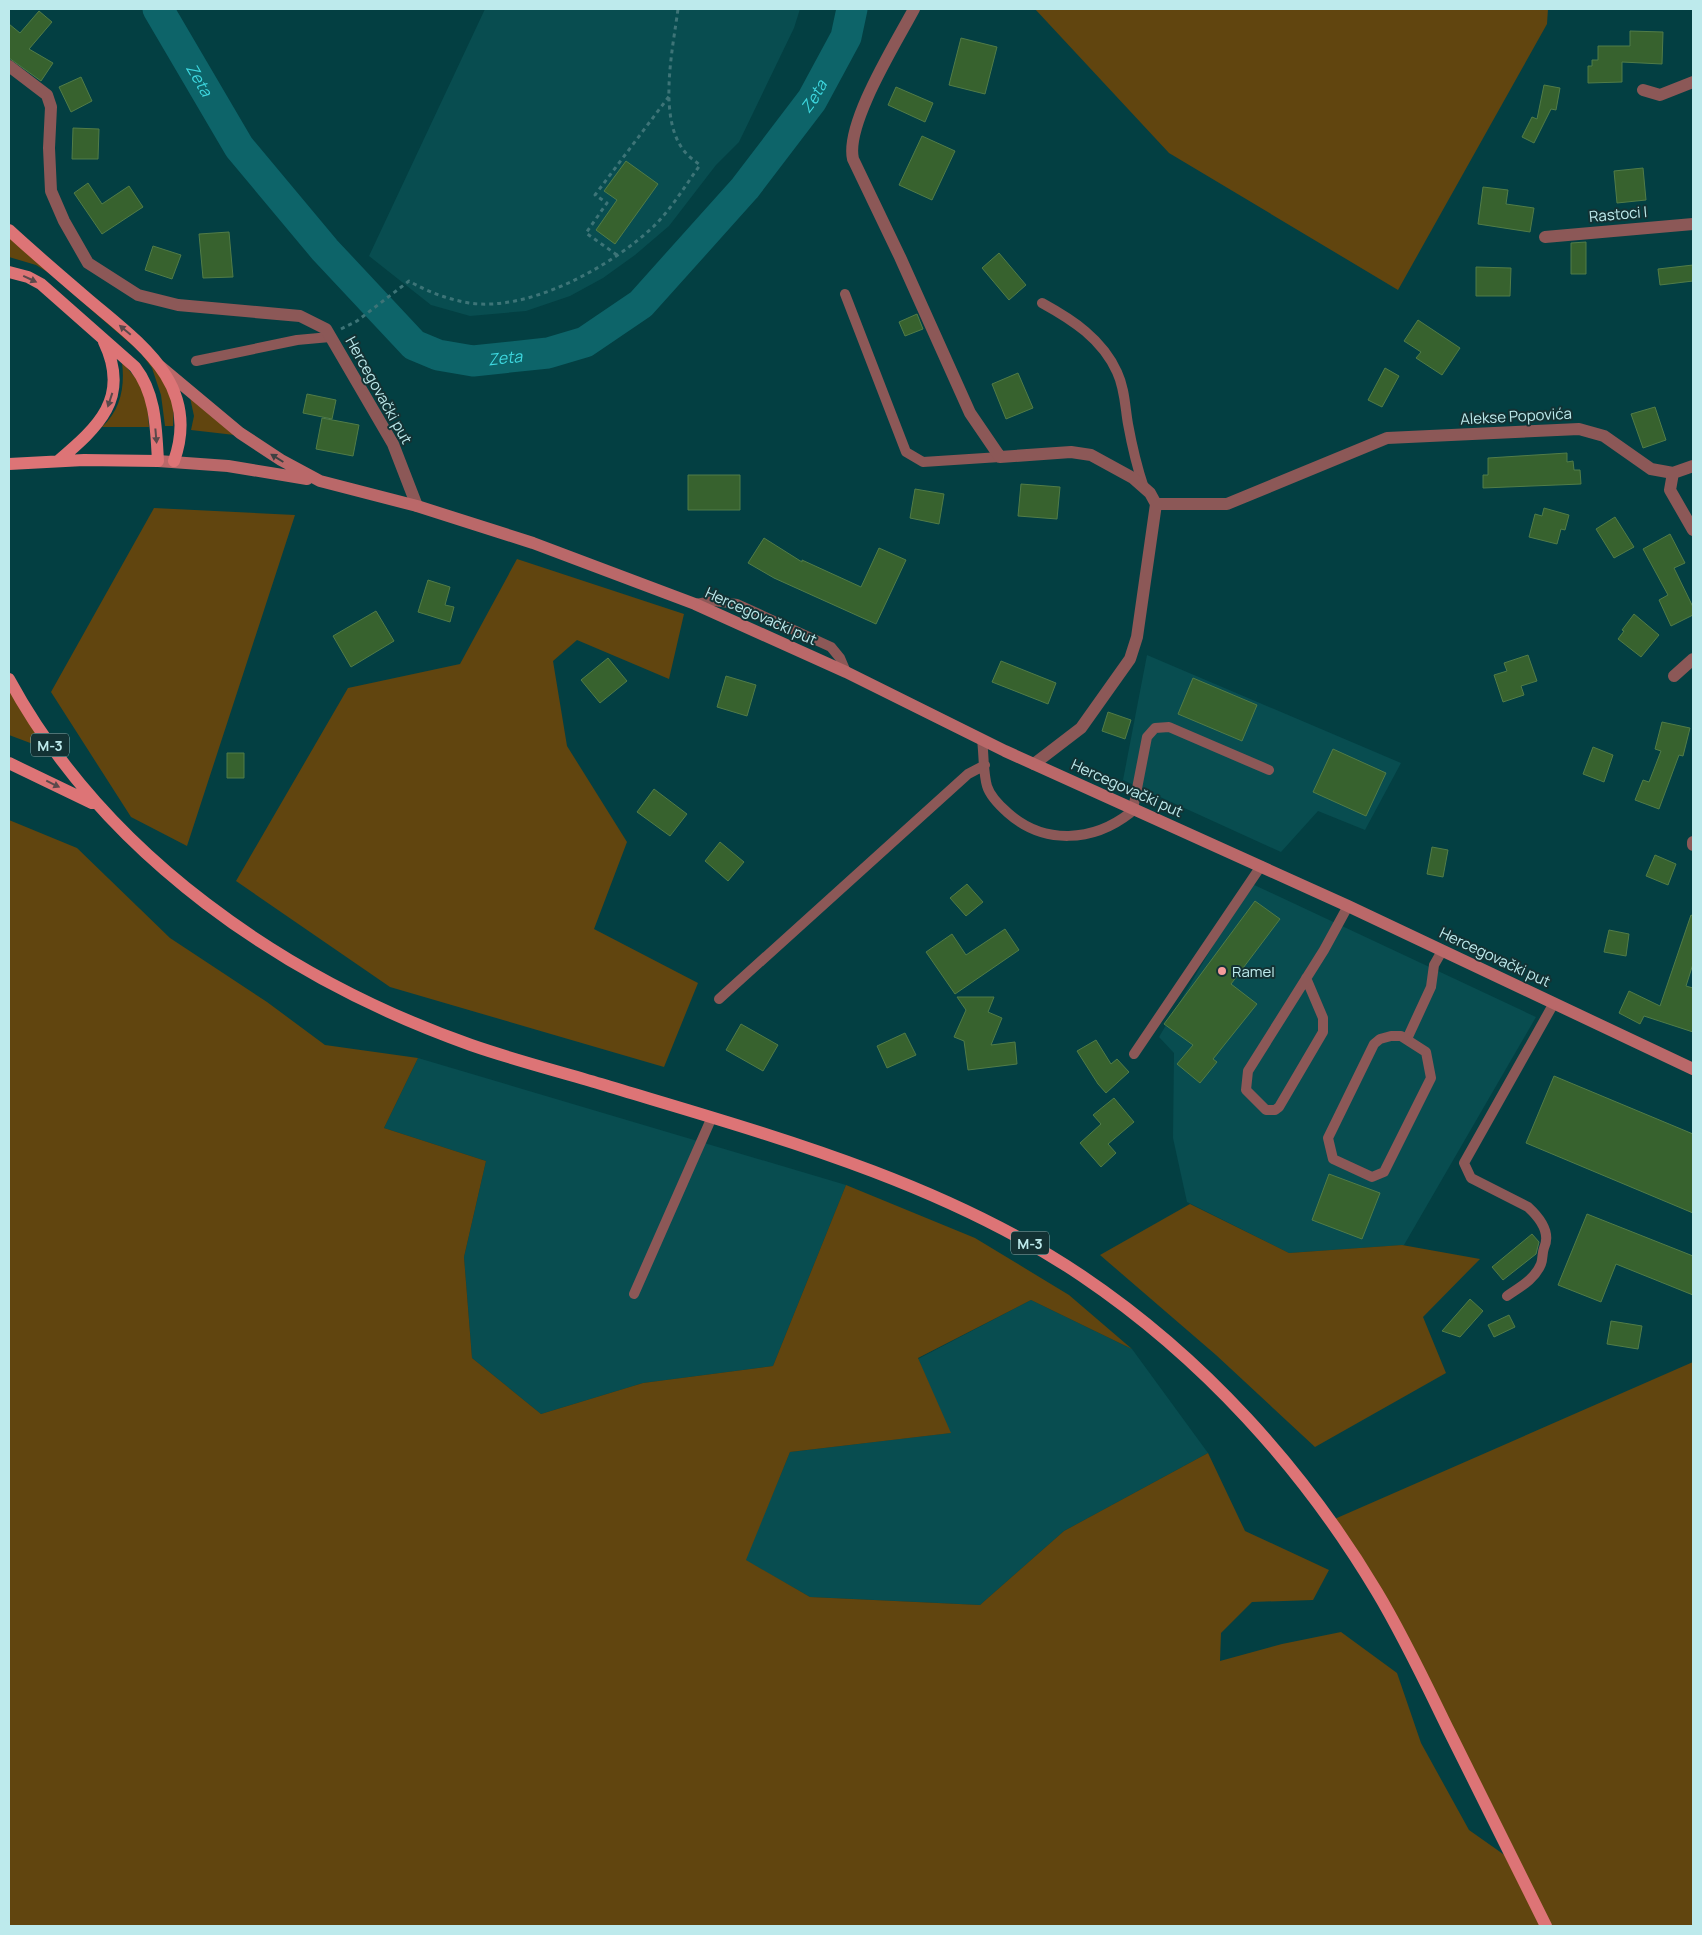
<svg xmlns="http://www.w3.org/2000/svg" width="1702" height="1935" viewBox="0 0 1702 1935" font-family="Manrope,sans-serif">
	<rect width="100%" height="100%" fill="#033f42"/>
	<path fill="#084d50" d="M 485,9 L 800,9 L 794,28 L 739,142 L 716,165 L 669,226 L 635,255 L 603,278 L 570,296 L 526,311 L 470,316 L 431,305 L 369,256 Z
		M 1147,655 L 1401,763 L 1365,830 L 1318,811 L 1281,852 L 1123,780 Z
		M 1250,883 L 1536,1017 L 1404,1245 L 1289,1253 L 1187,1202 L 1173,1138 L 1174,1053 L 1159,1037 Z
		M 418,1058 L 846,1185 L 773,1366 L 643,1383 L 541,1414 L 472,1358 L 464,1257 L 486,1161 L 384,1128 Z
		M 1031,1300 L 1132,1349 L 1208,1453 L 1064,1531 L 980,1605 L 810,1597 L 745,1560 L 790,1452 L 950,1433 L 918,1359 Z"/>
	<path fill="#61450f" d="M 1035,9 L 1548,9 L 1547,24 L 1398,290 L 1169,153 Z
		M 9,230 L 151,356 L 174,404 L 173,426 L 165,426 L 161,395 L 152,368 L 140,352 L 49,273 L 36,265 L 9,257 Z
		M 122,362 L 146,390 L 149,427 L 102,427 C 121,410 125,386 122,362 Z
		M 188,388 L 252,437 L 191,430 L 194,416 Z
		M 154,508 L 295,515 L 187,846 L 131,817 L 51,692 Z
		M 517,559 L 684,614 L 669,679 L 577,640 L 553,661 L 567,746 L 627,842 L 594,929 L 698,983 L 664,1067 L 390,987 L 236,881 L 348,688 L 460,664 Z
		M 9,690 L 49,750 L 9,735 Z
		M 9,820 L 77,848 L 170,938 L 267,1002 L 325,1045 L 418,1058 L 384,1128 L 486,1161 L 464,1257 L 472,1358 L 541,1414 L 643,1383 L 773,1366 L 846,1185 L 975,1238 L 1069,1295 L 1132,1349 L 1031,1300 L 918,1358 L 951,1433 L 790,1452 L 746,1560 L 810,1597 L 980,1605 L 1064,1531 L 1208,1453 L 1245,1531 L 1329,1570 L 1313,1600 L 1252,1602 L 1221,1633 L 1220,1661 L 1282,1644 L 1341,1632 L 1397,1673 L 1421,1743 L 1469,1830 L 1513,1861 L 1405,1643 L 1330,1521 L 1693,1362 L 1693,1926 L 9,1926 Z
		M 1190,1204 L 1289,1253 L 1402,1245 L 1480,1259 L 1423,1317 L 1446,1373 L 1315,1447 L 1216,1355 L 1100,1255 Z"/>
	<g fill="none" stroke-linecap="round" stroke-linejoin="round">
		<path stroke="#0d6469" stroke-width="31" id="s1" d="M 158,9 L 239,147 L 325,250 L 414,345 L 438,355 L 473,361 L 548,353 L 585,342 L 641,304 L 745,188 L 812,100 L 846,37 L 852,9"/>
	</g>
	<path fill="#37622e" stroke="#517c48" d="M 39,11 L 52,22 L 29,49 L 53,63 L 41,81 L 9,58 L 9,24 L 20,33 Z
		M 1630,31 L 1663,32 L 1662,64 L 1622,62 L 1622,82 L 1588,83 L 1588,66 L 1592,66 L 1592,60 L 1598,60 L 1598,46 L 1630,46 Z
		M 961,38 L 997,47 L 985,94 L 949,85 Z
		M 81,77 L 92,101 L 71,112 L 59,87 Z
		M 1544,85 L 1560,88 L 1556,110 L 1551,109 L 1534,143 L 1522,137 L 1532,117 L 1537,119 Z
		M 896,87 L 933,103 L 925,122 L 888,105 Z
		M 73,128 L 99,129 L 98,159 L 72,159 Z
		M 922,136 L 955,151 L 932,200 L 899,185 Z
		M 626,161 L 658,184 L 615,244 L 596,230 L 617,200 L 604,191 Z
		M 1643,168 L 1646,200 L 1617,203 L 1614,171 Z
		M 88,183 L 102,204 L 129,186 L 143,207 L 102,234 L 74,193 Z
		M 1483,187 L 1508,190 L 1506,204 L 1534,208 L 1530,232 L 1478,224 Z
		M 229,232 L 233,277 L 203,278 L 199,234 Z
		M 1586,242 L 1586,274 L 1571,274 L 1571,243 Z
		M 153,246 L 181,255 L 172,279 L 145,270 Z
		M 999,253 L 1026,285 L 1009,300 L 982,268 Z
		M 1693,265 L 1693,281 L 1660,285 L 1658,269 Z
		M 1476,267 L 1511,268 L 1510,296 L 1476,296 Z
		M 917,314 L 923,329 L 905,336 L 899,322 Z
		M 1418,320 L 1460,348 L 1442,375 L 1416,358 L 1421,352 L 1404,341 Z
		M 1385,368 L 1399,376 L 1382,407 L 1368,400 Z
		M 1018,373 L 1033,408 L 1006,419 L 992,384 Z
		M 307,394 L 336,400 L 332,419 L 303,413 Z
		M 1655,407 L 1666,440 L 1643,448 L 1631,414 Z
		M 322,418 L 359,425 L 353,456 L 316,449 Z
		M 1567,453 L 1567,462 L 1573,461 L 1574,470 L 1580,470 L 1581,484 L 1483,488 L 1483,475 L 1488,475 L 1488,458 Z
		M 688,475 L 740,475 L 740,510 L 688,510 Z
		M 1021,484 L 1060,487 L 1057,519 L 1018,516 Z
		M 915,489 L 944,494 L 939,524 L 910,518 Z
		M 1544,508 L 1569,515 L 1565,530 L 1561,529 L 1557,544 L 1529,537 L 1535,514 L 1542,516 Z
		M 1615,517 L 1634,547 L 1614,558 L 1596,529 Z
		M 1670,534 L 1685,563 L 1674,568 L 1693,607 L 1693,615 L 1671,626 L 1659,600 L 1668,595 L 1643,549 Z
		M 764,538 L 802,562 L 802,560 L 861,587 L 879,548 L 906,560 L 876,624 L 774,578 L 748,563 Z
		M 428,580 L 450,587 L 445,605 L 454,607 L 450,622 L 418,612 Z
		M 376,611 L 394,641 L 351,667 L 333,636 Z
		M 1634,614 L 1659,635 L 1641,657 L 1618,639 L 1624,631 L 1622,630 Z
		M 1528,655 L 1537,681 L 1521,686 L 1524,695 L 1503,702 L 1494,675 L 1507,671 L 1504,663 Z
		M 608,658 L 627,681 L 600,703 L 581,680 Z
		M 1001,661 L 1056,683 L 1048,704 L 992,682 Z
		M 726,676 L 756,685 L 747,716 L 717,707 Z
		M 1193,678 L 1257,705 L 1242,741 L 1178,714 Z
		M 1108,712 L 1131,720 L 1125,739 L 1102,731 Z
		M 1662,722 L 1690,728 L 1683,756 L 1679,755 L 1659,809 L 1635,800 L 1643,780 L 1649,782 L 1661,751 L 1655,749 Z
		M 1593,747 L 1613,755 L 1604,782 L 1583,774 Z
		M 1333,749 L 1386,773 L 1366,816 L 1313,792 Z
		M 227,753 L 244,753 L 244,778 L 227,778 Z
		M 654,789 L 687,814 L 670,836 L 637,812 Z
		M 720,842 L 744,862 L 728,881 L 705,861 Z
		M 1432,847 L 1448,850 L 1443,877 L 1427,874 Z
		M 1655,855 L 1676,864 L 1668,885 L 1646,876 Z
		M 967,884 L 983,902 L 966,916 L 950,898 Z
		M 1255,901 L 1280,919 L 1231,984 L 1257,1004 L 1213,1059 L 1217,1062 L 1200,1083 L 1177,1064 L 1193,1045 L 1164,1024 Z
		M 1691,915 L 1693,916 L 1693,964 L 1686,986 L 1693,988 L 1693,1032 L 1644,1016 L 1640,1024 L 1619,1013 L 1629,991 L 1660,1006 Z
		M 1005,929 L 1019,950 L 955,994 L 926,952 L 952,934 L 966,955 Z
		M 1609,930 L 1629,934 L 1626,956 L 1604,952 Z
		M 957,997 L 994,997 L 988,1012 L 1002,1018 L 991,1045 L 1015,1042 L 1017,1064 L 968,1070 L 964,1041 L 954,1037 L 966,1010 Z
		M 741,1024 L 778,1045 L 763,1071 L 726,1050 Z
		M 905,1033 L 916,1055 L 887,1068 L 877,1046 Z
		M 1096,1040 L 1111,1064 L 1117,1059 L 1129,1072 L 1106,1093 L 1098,1084 L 1077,1051 Z
		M 1554,1076 L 1693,1134 L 1693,1213 L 1526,1143 Z
		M 1114,1098 L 1134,1122 L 1108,1144 L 1116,1153 L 1101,1167 L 1080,1143 L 1101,1124 L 1093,1115 Z
		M 1329,1174 L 1380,1193 L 1362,1239 L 1312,1220 Z
		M 1587,1214 L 1693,1256 L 1693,1295 L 1616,1264 L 1601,1302 L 1558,1285 Z
		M 1532,1234 L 1539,1242 L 1536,1254 L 1503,1280 L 1492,1267 Z
		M 1470,1299 L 1483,1311 L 1460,1337 L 1442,1331 Z
		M 1509,1315 L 1515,1327 L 1494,1337 L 1488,1325 Z
		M 1611,1321 L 1642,1326 L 1638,1349 L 1607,1344 Z"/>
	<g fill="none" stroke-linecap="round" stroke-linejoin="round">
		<path stroke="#3d7477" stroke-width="3" stroke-dasharray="4 4" stroke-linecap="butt" d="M 617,255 L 586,233 L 607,203 L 595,195 L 670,95
			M 341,329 L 357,321 L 409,281 C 428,292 447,299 469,303 C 530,312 612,266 654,226 C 672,208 685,186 700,165 C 695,161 689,157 685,152 C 657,119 673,48 678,9"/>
		<path stroke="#8c5857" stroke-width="10" d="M 845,294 L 906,452 L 923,462 L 1000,457
			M 1042,303 C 1073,320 1102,339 1117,372 C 1125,389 1125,407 1128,424 C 1132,446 1137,467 1144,488
			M 196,361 L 297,340 L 330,337
			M 695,604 L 714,601 L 737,604 L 831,647 L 840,658 L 846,672
			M 982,740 C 984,754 983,772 987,786 C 990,796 1000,806 1008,813 C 1044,845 1093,842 1130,813 L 1133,809 L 1147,737 L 1155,728 L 1169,727 L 1269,770
			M 1306,978 L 1323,1018 L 1323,1032 L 1279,1107 L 1275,1110 L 1266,1110 L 1246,1090 L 1248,1071 L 1324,950 L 1348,906
			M 719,999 L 968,774 L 985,765
			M 1391,1036 L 1401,1036 L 1426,1052 L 1431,1078 L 1384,1172 L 1372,1177 L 1333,1159 L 1328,1138 L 1374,1044 L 1380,1039 Z
			M 1407,1039 L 1431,987 L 1434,965 L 1442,951
			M 1134,1054 L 1261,866
			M 634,1294 L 712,1117
			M 1507,1296 C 1520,1287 1535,1279 1541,1264 C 1543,1259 1542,1253 1544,1248 C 1551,1233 1540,1218 1528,1207 L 1471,1178 L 1464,1163 L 1554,1003"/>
		<path stroke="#8c5857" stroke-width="12" d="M 914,9 C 896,43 845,124 853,159 L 900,257 L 970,413 L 1000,457 L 1071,452 L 1091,455 L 1133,478 L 1150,493 L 1156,504 L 1137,637 L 1130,659 L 1081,728 L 1034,764
			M 9,66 L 47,95 L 51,107 L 49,148 L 51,191 L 64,221 L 88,263 L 138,295 L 178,305 L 300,316 L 326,329 L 393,444 L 417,506
			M 1643,90 L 1660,95 L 1693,82
			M 1545,237 L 1693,224
			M 1673,473 L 1670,490 L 1693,530
			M 1156,504 L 1227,504 L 1387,438 L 1579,429 L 1604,436 L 1651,469 L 1673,473 L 1693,466
			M 1674,676 L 1693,659
			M 1693,842 L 1693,845"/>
		<path stroke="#ba6869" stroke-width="12" d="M 161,367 L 240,433 L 281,460 L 320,481 L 417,506 L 533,543 L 695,604 L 846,672 L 1005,751 L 1348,906 L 1693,1069
			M 158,461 L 228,466 L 307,479"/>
		<path stroke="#dd7476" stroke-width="12" d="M 9,230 C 35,254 62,277 89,300 C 141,344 201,385 174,461
			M 9,272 L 28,277 L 41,284 L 135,367 C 156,394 156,428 158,461 L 84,460 L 9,464
			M 58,461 C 98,427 131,398 104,342
			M 9,679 C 105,856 285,979 471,1045 C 514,1060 558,1071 601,1084 C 763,1133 940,1180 1082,1276 C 1202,1357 1303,1468 1377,1592 C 1404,1637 1426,1684 1449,1731 C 1481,1796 1514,1861 1546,1926
			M 9,763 L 92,803"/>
	</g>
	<defs><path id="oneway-solid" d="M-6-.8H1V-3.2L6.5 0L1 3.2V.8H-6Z" transform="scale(1.25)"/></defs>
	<g fill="#5a494b">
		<use href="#oneway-solid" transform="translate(30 279) rotate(25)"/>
		<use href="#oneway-solid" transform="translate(125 330) rotate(-140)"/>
		<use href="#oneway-solid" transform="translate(110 400) rotate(108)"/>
		<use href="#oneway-solid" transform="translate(156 436) rotate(85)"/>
		<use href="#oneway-solid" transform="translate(53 784) rotate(26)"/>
	</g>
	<use fill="#3d4041" href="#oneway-solid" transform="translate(277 458) rotate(-148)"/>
	<circle fill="#f59b9a" stroke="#133234" stroke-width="2" cx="1222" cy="971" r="5"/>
	<g text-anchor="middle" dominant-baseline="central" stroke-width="4" stroke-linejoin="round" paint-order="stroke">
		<g fill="#133234" stroke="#8ab3b5" stroke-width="1">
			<rect x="31" y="733.5" width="38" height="23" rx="4"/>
			<rect x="1011" y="1231.5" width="38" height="23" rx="4"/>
		</g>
		<g font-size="14" font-weight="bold" fill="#bdeaec">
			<text x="50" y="745">M-3</text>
			<text x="1030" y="1243">M-3</text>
		</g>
		<g font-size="15" fill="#bdeaec" stroke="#133234">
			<text transform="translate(1618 214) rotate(-5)">Rastoci I</text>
			<text transform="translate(379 390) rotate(61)">Hercegovački put</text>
			<text transform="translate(1516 416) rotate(-3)">Alekse Popovića</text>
			<text transform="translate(761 616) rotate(24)">Hercegovački put</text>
			<text transform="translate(1127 788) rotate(24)">Hercegovački put</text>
			<text transform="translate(1495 957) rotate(25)">Hercegovački put</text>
		</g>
		<g font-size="15" fill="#bdeaec" stroke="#133234" text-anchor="start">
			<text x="1232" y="971">Ramel</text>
		</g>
		<g font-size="16" font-style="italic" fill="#3ed7df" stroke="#133234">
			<text stroke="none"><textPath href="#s1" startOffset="82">Zeta</textPath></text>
			<text stroke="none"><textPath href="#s1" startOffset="938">Zeta</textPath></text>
			<text stroke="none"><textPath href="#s1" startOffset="518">Zeta</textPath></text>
		</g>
	</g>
	<rect width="1702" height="1935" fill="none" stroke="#bdeaec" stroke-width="20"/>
</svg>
